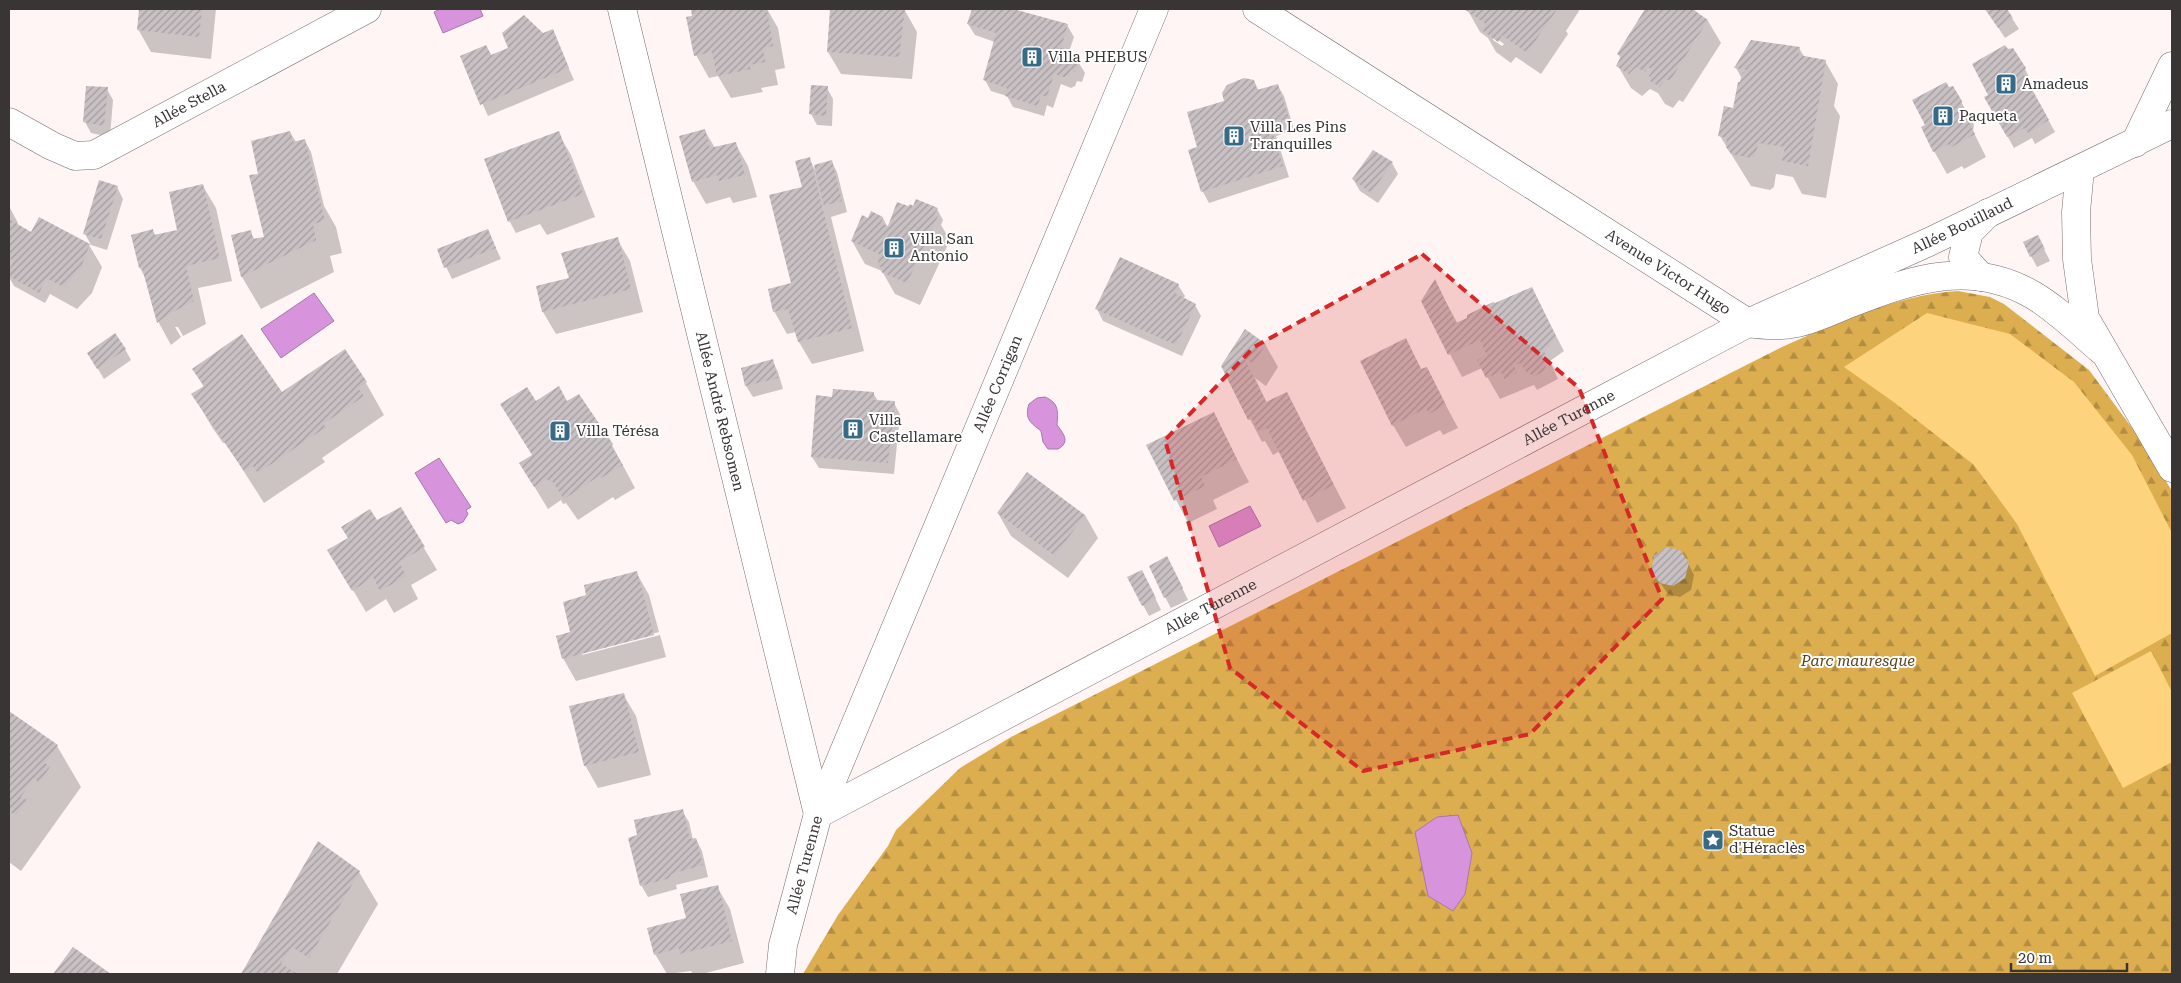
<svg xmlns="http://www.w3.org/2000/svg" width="2181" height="983" viewBox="0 0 2181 983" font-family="'Roboto Serif',serif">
	<defs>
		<pattern id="forest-firs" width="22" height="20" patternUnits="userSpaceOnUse" patternTransform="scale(1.25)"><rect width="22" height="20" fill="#dcae4f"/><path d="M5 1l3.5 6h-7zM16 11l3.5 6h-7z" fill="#b38e42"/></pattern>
		<pattern id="building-hatch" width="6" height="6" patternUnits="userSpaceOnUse" patternTransform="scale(1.25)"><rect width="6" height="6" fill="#c8c0c3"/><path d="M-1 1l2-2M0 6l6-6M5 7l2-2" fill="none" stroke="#a39d9f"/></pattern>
	</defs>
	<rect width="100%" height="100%" fill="#fef5f4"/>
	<path fill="url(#forest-firs)" d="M 1958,291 L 1990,297 L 2004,304 L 2089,370 L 2141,440 L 2172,491 L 2172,974 L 803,974 L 838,915 L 888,846 L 896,830 L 960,768 L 1011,737 L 1780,348 C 1836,323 1896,295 1958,291 Z"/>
	<path fill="#fed37d" d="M 1927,313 L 2010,334 L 2074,382 L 2132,455 L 2172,533 L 2172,633 L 2095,676 L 2017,524 L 1974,465 L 1895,403 L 1844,367 Z
		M 2151,651 L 2172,692 L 2172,762 L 2123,788 L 2072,693 Z"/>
	<path fill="#d794dc" stroke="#a778aa" d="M 440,9 L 480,9 L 483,16 L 443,33 L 434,12 Z
		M 314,293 L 334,321 L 281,358 L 261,329 Z
		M 1045,397 C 1059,403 1058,411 1057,425 C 1063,433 1071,442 1058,449 L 1048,449 L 1043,442 L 1041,431 C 1031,423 1024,419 1029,404 L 1037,398 Z
		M 439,458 L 471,507 L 466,510 L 468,514 L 463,522 L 458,524 L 451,520 L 446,523 L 415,473 Z
		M 1250,506 L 1261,526 L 1219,547 L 1209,526 Z
		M 1458,815 L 1472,853 L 1465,894 L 1453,911 L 1428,896 L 1415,832 L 1437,817 Z"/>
	<path fill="#0003" fill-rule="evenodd" d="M 141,9 L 216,9 L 211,59 L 151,52 L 138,29 Z
		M 692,9 L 767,9 L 778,28 L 785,68 L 775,70 L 778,85 L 761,88 L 763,92 L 731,98 L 718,76 L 709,78 L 696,55 Z
		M 831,9 L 904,9 L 917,32 L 912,79 L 841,74 L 828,52 Z
		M 973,9 L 1008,9 L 1067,25 L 1074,37 L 1069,52 L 1072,52 L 1085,73 L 1082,82 L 1077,81 L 1075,86 L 1071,88 L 1061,84 L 1053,108 L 1047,105 L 1044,116 L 1013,107 L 1007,96 L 991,91 L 985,80 L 995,42 L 975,35 L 968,24 Z
		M 1467,9 L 1578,9 L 1579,11 L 1566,31 L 1568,34 L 1541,74 L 1516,57 L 1511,63 L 1496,52 L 1488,38 L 1480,32 ZM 1493,36 L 1504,44 L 1502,46 L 1493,40 Z
		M 1646,9 L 1693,9 L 1708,21 L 1721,43 L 1683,102 L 1679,100 L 1673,108 L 1665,104 L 1658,93 L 1650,89 L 1642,96 L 1631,88 L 1618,66 L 1621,59 L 1618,54 Z
		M 1986,9 L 2006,9 L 2019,29 L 2005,38 Z
		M 552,31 L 574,80 L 488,116 L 461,56 L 486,46 L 492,56 Z
		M 1799,48 L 1805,58 L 1825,61 L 1838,84 L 1834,106 L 1840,116 L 1826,198 L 1802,194 L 1793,177 L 1776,174 L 1774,187 L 1770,190 L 1751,186 L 1720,136 L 1734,110 L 1741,84 L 1742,79 L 1736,68 Z
		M 2025,69 L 2031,81 L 2029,85 L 2055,132 L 2035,144 L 2032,138 L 2014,148 L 1986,98 Z
		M 1254,81 L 1259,91 L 1277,85 L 1284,96 L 1294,130 L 1276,136 L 1289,177 L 1209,203 L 1203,192 L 1190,151 L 1199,148 L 1225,102 Z
		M 1953,87 L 1974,125 L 1973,131 L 1986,157 L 1964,169 L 1962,166 L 1947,174 L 1934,151 L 1948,88 Z
		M 827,88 L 833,99 L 832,126 L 817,125 L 811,114 Z
		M 107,89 L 113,100 L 110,137 L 91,133 L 85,122 Z
		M 705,131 L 715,148 L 735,143 L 748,166 L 757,197 L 733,203 L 730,197 L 706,204 L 693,181 Z
		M 290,132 L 296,142 L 305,141 L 311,152 L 324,206 L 336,227 L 342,253 L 330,256 L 334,272 L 261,309 L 242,277 L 232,236 L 250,232 L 255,240 L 265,238 L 260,175 Z
		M 558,133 L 571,155 L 595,217 L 547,235 L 540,224 L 516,233 L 510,222 L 486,160 Z
		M 809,159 L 816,171 L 831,161 L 837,172 L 847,212 L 831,217 L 864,351 L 812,364 L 799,342 L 796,332 L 787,334 L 774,311 L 792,284 L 803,188 Z
		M 1392,163 L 1398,174 L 1378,203 L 1360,191 L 1353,179 Z
		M 203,186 L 216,208 L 232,281 L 198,288 L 206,324 L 183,336 L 178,327 L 175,327 L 181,337 L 171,345 L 159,323 L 146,279 L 140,268 L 153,231 L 156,236 L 179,231 Z
		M 117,187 L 123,199 L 107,250 L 91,245 L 85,234 Z
		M 9,206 L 18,223 L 17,225 L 32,233 L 89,245 L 102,267 L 92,293 L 77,309 L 50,294 L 45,303 L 14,286 L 9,277 Z
		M 914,207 L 937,209 L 943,220 L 941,225 L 950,240 L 920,305 L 895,294 L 882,271 L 865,264 L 852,241 L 871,220 L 883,218 L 888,228 L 908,208 Z
		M 488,231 L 501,259 L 452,279 L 438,250 Z
		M 617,239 L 630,261 L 643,312 L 556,334 L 543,312 L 537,287 L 570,279 Z
		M 2043,247 L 2050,261 L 2037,267 L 2031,256 Z
		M 1435,282 L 1458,324 L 1531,288 L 1564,351 L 1550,361 L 1558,379 L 1537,390 L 1534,385 L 1500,399 L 1482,368 L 1462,377 L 1422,301 Z
		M 1178,285 L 1185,296 L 1183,299 L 1195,305 L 1201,316 L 1182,356 L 1103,321 L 1097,309 Z
		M 1405,340 L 1422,370 L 1426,368 L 1458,428 L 1443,435 L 1440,430 L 1406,447 L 1393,425 Z
		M 1265,344 L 1278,367 L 1266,386 L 1255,378 L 1267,403 L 1287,394 L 1346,508 L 1317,523 L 1280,451 L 1273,455 L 1265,441 L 1262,442 L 1222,366 Z
		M 125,349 L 131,360 L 104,379 L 95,364 Z
		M 772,360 L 778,372 L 783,389 L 753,397 L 746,386 L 742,369 Z
		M 193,369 L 282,394 L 366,383 L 384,415 L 322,458 L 325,462 L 264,503 L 225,442 L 223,443 L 212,427 L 193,395 L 204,387 Z
		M 873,393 L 878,401 L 894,403 L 900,414 L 894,474 L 819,468 L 812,457 L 834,398 Z
		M 536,403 L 567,403 L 612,445 L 635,488 L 615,500 L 613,497 L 578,520 L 566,503 L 563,504 L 561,500 L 548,509 L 534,486 Z
		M 1213,414 L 1249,482 L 1213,500 L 1217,509 L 1188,523 L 1148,445 Z
		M 400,508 L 437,570 L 411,585 L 418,599 L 394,613 L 386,599 L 366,612 L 329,550 Z
		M 998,513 L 1085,515 L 1098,538 L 1068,578 L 1011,536 Z
		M 1688,563 L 1694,575 L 1691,590 L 1680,597 L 1668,594 L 1652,571 Z
		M 1173,569 L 1188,600 L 1171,608 L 1165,597 Z
		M 636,572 L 649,595 L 659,632 L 582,652 L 582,655 L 660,635 L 666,657 L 576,681 L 563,658 L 587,596 Z
		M 1148,583 L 1161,610 L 1149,616 L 1143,605 Z
		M 623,694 L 636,716 L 651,775 L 598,788 L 585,765 Z
		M 9,712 L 57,746 L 81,787 L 21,871 L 9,862 Z
		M 682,811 L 689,822 L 693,840 L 696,839 L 702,851 L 708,877 L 676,885 L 677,889 L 648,897 L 641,885 L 639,836 Z
		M 319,843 L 359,872 L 378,904 L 337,974 L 242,974 Z
		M 717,887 L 730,909 L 744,963 L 702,974 L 693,974 L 691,971 L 667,974 L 655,954 Z
		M 74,949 L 109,974 L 54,974 Z"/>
	<path fill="url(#building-hatch)" d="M 139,9 L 202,9 L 199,37 L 137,30 Z
		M 691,9 L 767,9 L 773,46 L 763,48 L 765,62 L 749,65 L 751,69 L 717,76 L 712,52 L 694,56 L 686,17 L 692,16 Z
		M 830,9 L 905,9 L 899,57 L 827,52 Z
		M 972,9 L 1013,9 L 1068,24 L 1061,48 L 1072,51 L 1075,60 L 1079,60 L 1075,72 L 1071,70 L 1069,75 L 1064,77 L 1054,74 L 1047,97 L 1041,95 L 1038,106 L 1005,96 L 1007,88 L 983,80 L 996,33 L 967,24 Z
		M 1464,9 L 1554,9 L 1556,11 L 1527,53 L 1502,35 L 1498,42 L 1482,30 L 1486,24 Z
		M 1645,9 L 1692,9 L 1708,20 L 1670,81 L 1666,79 L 1660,87 L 1650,81 L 1649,76 L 1653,70 L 1648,67 L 1645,72 L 1636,67 L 1629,74 L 1616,66 L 1621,56 L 1617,54 Z
		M 1985,9 L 2007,9 L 2013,18 L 1998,28 Z
		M 524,15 L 543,33 L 553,29 L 569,68 L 480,105 L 460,56 L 486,45 L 491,55 L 508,48 L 502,33 Z
		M 1751,40 L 1800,47 L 1799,55 L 1826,60 L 1808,166 L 1782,161 L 1785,147 L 1758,143 L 1756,154 L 1751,158 L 1731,154 L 1726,147 L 1727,138 L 1718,136 L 1724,106 L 1733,108 L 1738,82 L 1740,82 L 1742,73 L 1747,70 L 1734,68 Z
		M 2005,45 L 2008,49 L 2013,48 L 2026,68 L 2023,73 L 2049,120 L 2028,133 L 2025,128 L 2007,137 L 1984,97 L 1988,95 L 1972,64 Z
		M 1244,78 L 1254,80 L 1257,90 L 1278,84 L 1289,118 L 1270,124 L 1283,166 L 1201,192 L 1188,150 L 1197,147 L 1187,112 L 1224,101 L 1222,93 L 1227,85 Z
		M 1946,82 L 1949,87 L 1953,86 L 1962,101 L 1961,107 L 1975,134 L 1950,148 L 1948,144 L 1933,152 L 1921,127 L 1925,125 L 1912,100 Z
		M 811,85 L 828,86 L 826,116 L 809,114 Z
		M 86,86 L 108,87 L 104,126 L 83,122 Z
		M 705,129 L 710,148 L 736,142 L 745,175 L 719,181 L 718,175 L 692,182 L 679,136 Z
		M 290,131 L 293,142 L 305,139 L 325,221 L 313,224 L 316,240 L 241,277 L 231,235 L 251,230 L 253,239 L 264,237 L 249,175 L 258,174 L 251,141 Z
		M 559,131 L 583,194 L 508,222 L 484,159 Z
		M 1373,150 L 1393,162 L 1371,193 L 1352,179 Z
		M 810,157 L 852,328 L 798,342 L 788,309 L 773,312 L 768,289 L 791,283 L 769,195 L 802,187 L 795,161 Z
		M 832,160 L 842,201 L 824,206 L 814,165 Z
		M 99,180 L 118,186 L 101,239 L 83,234 Z
		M 203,184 L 220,258 L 186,266 L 194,301 L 169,314 L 157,323 L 142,268 L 139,268 L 131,235 L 153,229 L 154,235 L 177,230 L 169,192 Z
		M 916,199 L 938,208 L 934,215 L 938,216 L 907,283 L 881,272 L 883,267 L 879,267 L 878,259 L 881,255 L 851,241 L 862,215 L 868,218 L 871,211 L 883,217 L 881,223 L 888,226 L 897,202 L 908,206 L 910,204 L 913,206 Z
		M 39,217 L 90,244 L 80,270 L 64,287 L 46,278 L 39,293 L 9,276 L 9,270 L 14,261 L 9,258 L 9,219 L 31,232 Z
		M 488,229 L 496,248 L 444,268 L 437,249 Z
		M 2038,235 L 2045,249 L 2030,257 L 2023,242 Z
		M 618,237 L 631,289 L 542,312 L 536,286 L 569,278 L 561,253 Z
		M 1120,257 L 1179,284 L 1175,293 L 1196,304 L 1176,345 L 1095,309 Z
		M 1435,279 L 1456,323 L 1467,318 L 1467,315 L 1493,302 L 1495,303 L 1532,287 L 1556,336 L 1549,347 L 1544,350 L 1547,363 L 1544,371 L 1535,376 L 1527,373 L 1520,363 L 1514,366 L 1517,373 L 1504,379 L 1501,372 L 1486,378 L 1477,360 L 1487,355 L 1480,340 L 1448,355 L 1421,301 Z
		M 1245,329 L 1266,344 L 1253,364 L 1244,358 L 1266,402 L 1287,392 L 1334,485 L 1303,501 L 1267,428 L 1259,433 L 1252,419 L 1248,420 L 1221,366 Z
		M 115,333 L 126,349 L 97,369 L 87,353 Z
		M 242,334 L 282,392 L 345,349 L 367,382 L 358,388 L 364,396 L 323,424 L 326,427 L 258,473 L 253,466 L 244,471 L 191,394 L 204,386 L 192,369 Z
		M 1406,338 L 1421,369 L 1427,367 L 1446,405 L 1429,414 L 1426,408 L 1392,426 L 1360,361 Z
		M 773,359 L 778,378 L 745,386 L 741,368 Z
		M 559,386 L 567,401 L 579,394 L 613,444 L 611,446 L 623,465 L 601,478 L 599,476 L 564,499 L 552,481 L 549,482 L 547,479 L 534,487 L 519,463 L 532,455 L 500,404 L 527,387 L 536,401 Z
		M 833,389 L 874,392 L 874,400 L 895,401 L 888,463 L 811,457 L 816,395 L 832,397 Z
		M 1214,412 L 1237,459 L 1201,477 L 1205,486 L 1174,501 L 1146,445 Z
		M 1027,472 L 1085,515 L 1055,556 L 997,513 Z
		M 401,507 L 425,547 L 399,562 L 406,576 L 380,591 L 373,577 L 352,591 L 327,550 L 348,538 L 341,527 L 370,509 L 377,520 Z
		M 1666,547 L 1680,550 L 1689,563 L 1685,578 L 1673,586 L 1660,583 L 1651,571 L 1654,556 Z
		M 1167,556 L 1183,588 L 1164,598 L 1149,566 Z
		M 1142,570 L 1156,598 L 1142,606 L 1127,577 Z
		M 637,571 L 654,635 L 562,659 L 556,636 L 570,632 L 563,602 L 586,595 L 584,585 Z
		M 624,693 L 639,752 L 584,766 L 569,706 Z
		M 9,711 L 58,745 L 45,763 L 50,767 L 39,783 L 34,778 L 21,797 L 27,800 L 16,815 L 10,812 L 9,814 Z
		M 683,809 L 690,839 L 696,838 L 703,865 L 671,874 L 671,878 L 640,886 L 628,838 L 637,835 L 634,820 Z
		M 318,841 L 360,871 L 309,958 L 292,947 L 281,964 L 298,974 L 241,974 Z
		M 718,885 L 732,941 L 680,954 L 679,948 L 654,955 L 647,928 L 686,918 L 680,894 Z
		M 73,947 L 111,974 L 53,974 Z"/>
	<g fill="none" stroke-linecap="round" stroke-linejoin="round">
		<g stroke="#756d6c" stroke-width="29">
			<g id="minor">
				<path id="s1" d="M 622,9 L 818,814"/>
				<path id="s2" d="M 9,122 L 52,146 L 75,156 L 94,155 L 367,9"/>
				<path d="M 2135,143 L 2172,66"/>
				<path d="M 1981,277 L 1963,257 L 1969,232 L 1988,213"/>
				<path id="s3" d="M 818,814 L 1748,323 C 1764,325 1781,327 1797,323 C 1815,319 1833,310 1851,303 C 1912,279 1972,259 2033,295 C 2058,310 2079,331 2101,350"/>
				<path id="s4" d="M 780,974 L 783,945 L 818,814 L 1154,9"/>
			</g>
		</g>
		<g stroke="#756d6c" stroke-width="29">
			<g id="tertiary">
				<path id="s5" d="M 1257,9 L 1748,323 L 1929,242 L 2172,124"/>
				<path d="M 2080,169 L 2076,212 L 2077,259 L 2085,318 L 2172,468"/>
			</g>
		</g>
		<use href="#minor" stroke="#fff" stroke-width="28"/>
		<use href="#tertiary" stroke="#fff" stroke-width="28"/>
	</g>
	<path fill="#d62828" fill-opacity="0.2" stroke="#d62828" stroke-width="4" stroke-dasharray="10 6" stroke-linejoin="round" d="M 1422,254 L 1579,388 L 1662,599 L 1530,734 L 1363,771 L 1230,668 L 1165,440 L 1254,347 Z"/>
	<defs>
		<g id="building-square" transform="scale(1.125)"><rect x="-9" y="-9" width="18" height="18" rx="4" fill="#376a87" stroke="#fff"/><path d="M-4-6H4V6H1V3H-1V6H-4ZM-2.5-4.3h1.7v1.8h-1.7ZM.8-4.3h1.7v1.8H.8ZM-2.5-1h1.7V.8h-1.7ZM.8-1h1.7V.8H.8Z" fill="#fff"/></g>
		<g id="sight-square" transform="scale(1.125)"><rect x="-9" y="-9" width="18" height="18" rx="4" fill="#376a87" stroke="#fff"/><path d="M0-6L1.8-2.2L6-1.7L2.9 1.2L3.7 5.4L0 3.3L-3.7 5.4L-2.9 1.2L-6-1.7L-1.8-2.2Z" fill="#fff"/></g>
	</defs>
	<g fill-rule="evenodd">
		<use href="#building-square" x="1032" y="57"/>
		<use href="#building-square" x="2006" y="84"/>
		<use href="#building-square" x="1943" y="116"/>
		<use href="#building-square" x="1234" y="136"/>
		<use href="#building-square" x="894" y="248"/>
		<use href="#building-square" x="853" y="429"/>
		<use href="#building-square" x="560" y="431"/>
		<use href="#sight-square" x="1713" y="840"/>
	</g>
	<g text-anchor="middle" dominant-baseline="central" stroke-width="4" stroke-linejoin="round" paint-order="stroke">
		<g font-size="15" fill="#383534" stroke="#fff" text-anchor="start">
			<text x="1048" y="57">Villa PHEBUS</text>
			<text x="2022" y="84">Amadeus</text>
			<text x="1959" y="116">Paqueta</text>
			<text x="1250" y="127">Villa Les Pins<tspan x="1250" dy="17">Tranquilles</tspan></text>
			<text x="910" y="239">Villa San<tspan x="910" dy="17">Antonio</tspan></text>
			<text x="869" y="420">Villa<tspan x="869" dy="17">Castellamare</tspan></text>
			<text x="576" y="431">Villa Térésa</text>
			<text x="1729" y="831">Statue<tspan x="1729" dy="17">d'Héraclès</tspan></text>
		</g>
		<g font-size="15" fill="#383534" stroke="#fff">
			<text stroke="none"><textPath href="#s2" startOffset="201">Allée Stella</textPath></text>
			<text stroke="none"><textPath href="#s5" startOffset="818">Allée Bouillaud</textPath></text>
			<text stroke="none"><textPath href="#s5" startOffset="488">Avenue Victor Hugo</textPath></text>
			<text stroke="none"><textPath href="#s4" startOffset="631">Allée Corrigan</textPath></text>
			<text stroke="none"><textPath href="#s1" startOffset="414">Allée André Rebsomen</textPath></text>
			<text stroke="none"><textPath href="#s3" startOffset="849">Allée Turenne</textPath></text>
			<text stroke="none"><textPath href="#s3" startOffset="444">Allée Turenne</textPath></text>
			<text stroke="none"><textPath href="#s4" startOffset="112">Allée Turenne</textPath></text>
		</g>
		<g font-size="15" font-style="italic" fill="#57441c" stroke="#fff">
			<text x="1858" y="661">Parc mauresque</text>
		</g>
	</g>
	<rect width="2181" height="983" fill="none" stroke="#383534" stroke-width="20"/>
	<path d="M2011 963v8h116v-8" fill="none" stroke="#383534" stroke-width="2.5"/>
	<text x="2018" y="963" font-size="15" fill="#383534" stroke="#ffffff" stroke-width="4" paint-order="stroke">20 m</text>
</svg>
